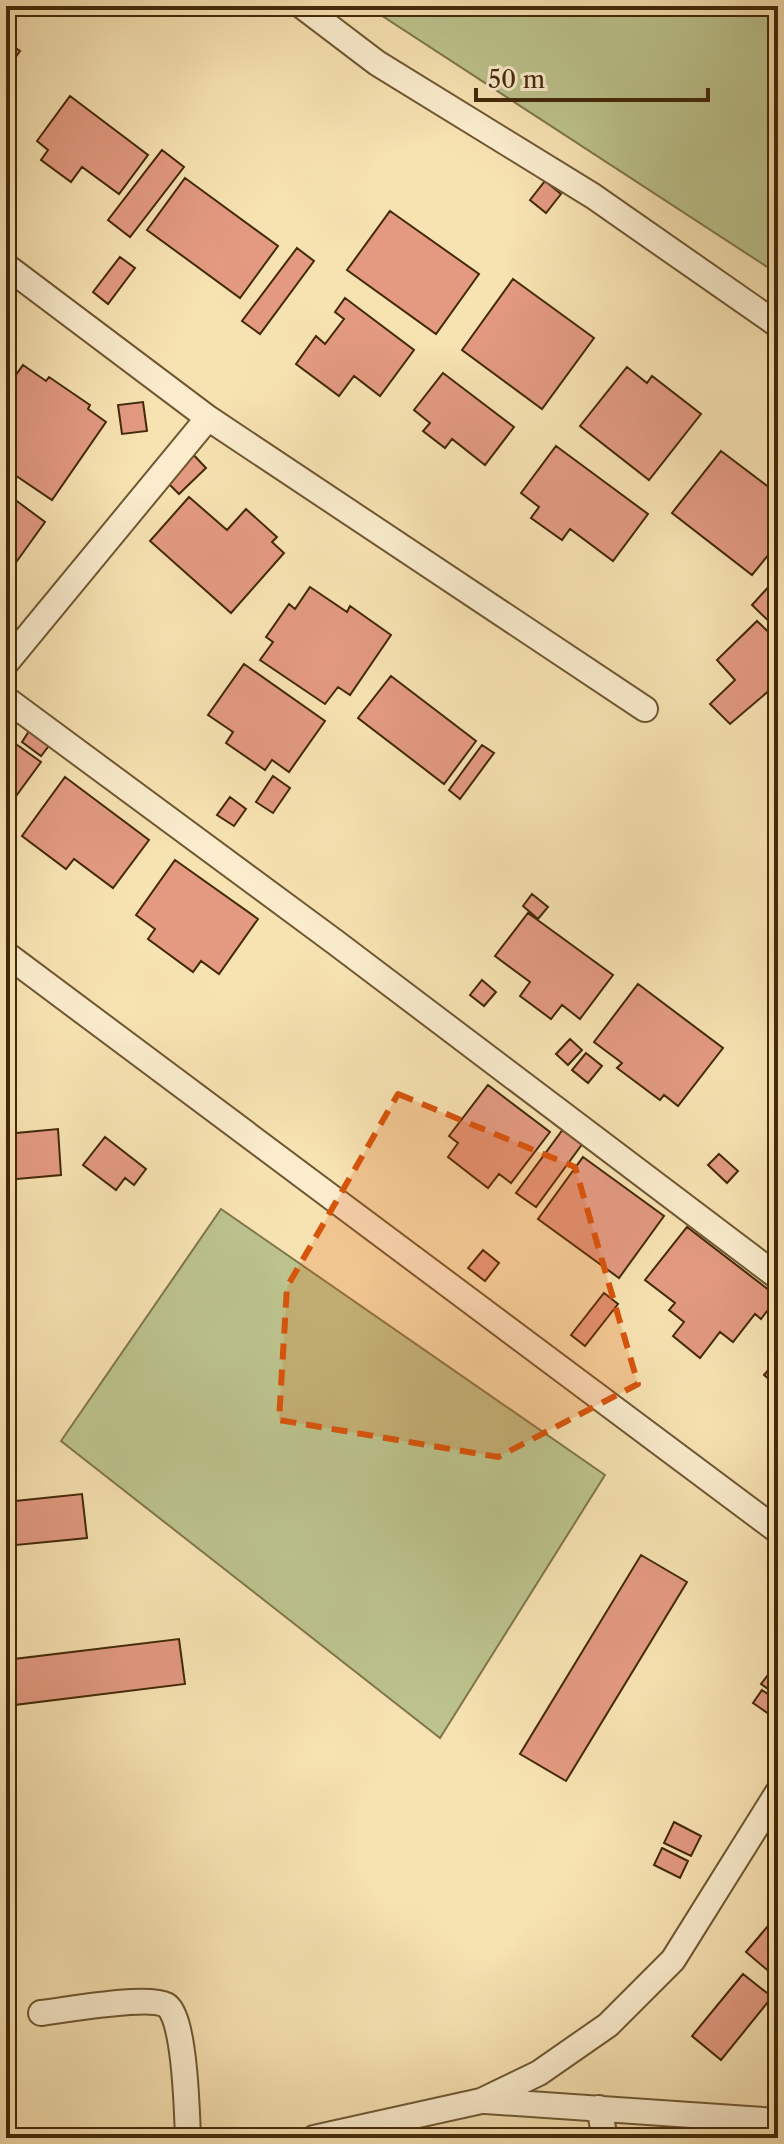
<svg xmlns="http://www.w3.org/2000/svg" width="784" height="2144" viewBox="0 0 784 2144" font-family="'Libre Caslon Text',serif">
	<rect width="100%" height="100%" fill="#f7e2b2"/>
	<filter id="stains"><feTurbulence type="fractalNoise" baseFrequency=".0025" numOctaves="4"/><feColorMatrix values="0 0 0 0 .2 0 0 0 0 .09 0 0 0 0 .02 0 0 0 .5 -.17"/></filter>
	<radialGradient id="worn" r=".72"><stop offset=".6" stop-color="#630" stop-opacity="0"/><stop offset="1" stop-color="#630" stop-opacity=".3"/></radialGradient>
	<path fill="#bcc38d" stroke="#80764a" stroke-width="2" d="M 367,6 L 778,6 L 778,274 Z
		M 221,1209 L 605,1475 L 440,1738 L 61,1441 Z"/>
	<path fill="#e39a81" stroke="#432908" stroke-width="2" d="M 6,41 L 20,51 L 6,71 Z
		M 70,96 L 148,155 L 119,194 L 82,167 L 71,182 L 41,160 L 48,150 L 37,141 Z
		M 162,150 L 184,167 L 130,237 L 108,220 Z
		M 185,178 L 278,246 L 240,298 L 147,230 Z
		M 545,181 L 561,194 L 546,213 L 530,200 Z
		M 390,211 L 479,274 L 436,334 L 347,270 Z
		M 297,248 L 314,261 L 260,334 L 242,321 Z
		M 120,257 L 135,268 L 108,304 L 93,292 Z
		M 513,279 L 594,338 L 542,409 L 462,350 Z
		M 345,298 L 414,350 L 380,396 L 354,376 L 339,396 L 296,364 L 316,336 L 325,344 L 344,319 L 335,312 Z
		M 23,365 L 46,381 L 49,377 L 90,405 L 88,409 L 106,422 L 52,500 L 6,469 L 6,389 Z
		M 627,367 L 647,383 L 652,376 L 701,414 L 649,480 L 580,426 Z
		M 443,373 L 514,427 L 485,465 L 452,439 L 445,448 L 423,431 L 430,423 L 414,410 Z
		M 143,402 L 147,431 L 122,434 L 118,405 Z
		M 556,446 L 648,514 L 613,561 L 570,529 L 562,540 L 531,518 L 539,507 L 521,493 Z
		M 189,450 L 206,468 L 179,494 L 162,477 Z
		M 721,451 L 778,494 L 778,543 L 752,575 L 672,513 Z
		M 6,493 L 45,522 L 12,568 L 6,564 Z
		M 189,497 L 227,530 L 246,509 L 277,537 L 272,542 L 284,553 L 231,613 L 150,541 Z
		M 778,569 L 778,630 L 752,605 L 771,584 L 768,580 Z
		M 310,587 L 347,612 L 350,606 L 391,635 L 350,695 L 338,687 L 325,704 L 260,660 L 273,642 L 266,637 L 289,604 L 295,609 Z
		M 757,621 L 778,641 L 778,683 L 730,724 L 710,704 L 735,680 L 717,660 Z
		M 244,664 L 325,721 L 289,772 L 272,760 L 265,770 L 226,743 L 233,732 L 208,715 Z
		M 391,676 L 476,741 L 444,784 L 358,718 Z
		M 31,728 L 51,743 L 41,756 L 22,742 Z
		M 6,737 L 41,762 L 11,803 L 6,800 Z
		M 482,745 L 494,753 L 460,799 L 449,790 Z
		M 273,776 L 290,788 L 273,813 L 256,802 Z
		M 65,777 L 149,840 L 113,888 L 74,859 L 66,869 L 22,836 Z
		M 230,797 L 246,809 L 234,826 L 217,815 Z
		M 175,860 L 258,919 L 219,974 L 201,961 L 193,972 L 148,939 L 155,929 L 136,915 Z
		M 532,894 L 548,907 L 538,919 L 523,906 Z
		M 528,913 L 613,975 L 580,1019 L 562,1005 L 551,1019 L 520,996 L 530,982 L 495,956 Z
		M 482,980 L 496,992 L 484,1006 L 470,995 Z
		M 638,984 L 723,1048 L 678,1106 L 664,1095 L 660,1100 L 617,1068 L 622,1063 L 594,1042 Z
		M 570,1039 L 582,1050 L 568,1065 L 556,1054 Z
		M 586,1053 L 602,1066 L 588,1083 L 572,1070 Z
		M 488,1085 L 550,1132 L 511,1183 L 499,1174 L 488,1188 L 448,1157 L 458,1143 L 449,1136 Z
		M 564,1128 L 583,1143 L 536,1207 L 516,1193 Z
		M 58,1129 L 61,1175 L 6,1180 L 6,1134 Z
		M 105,1137 L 146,1169 L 134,1185 L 125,1178 L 116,1190 L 83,1165 Z
		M 719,1154 L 738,1171 L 727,1183 L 708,1165 Z
		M 583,1157 L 664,1216 L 619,1278 L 538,1219 Z
		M 687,1227 L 778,1297 L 761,1319 L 755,1314 L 733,1342 L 720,1332 L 700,1358 L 673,1336 L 684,1322 L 669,1310 L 675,1303 L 645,1280 Z
		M 483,1250 L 499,1263 L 485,1281 L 468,1268 Z
		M 604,1293 L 618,1304 L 585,1346 L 571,1335 Z
		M 778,1359 L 778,1387 L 764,1375 Z
		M 778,1389 L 778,1410 L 768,1402 Z
		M 82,1494 L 87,1538 L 6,1546 L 6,1502 Z
		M 641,1555 L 687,1582 L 566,1781 L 520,1754 Z
		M 179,1639 L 185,1684 L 6,1706 L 6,1660 Z
		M 771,1671 L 778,1676 L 778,1696 L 761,1684 Z
		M 762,1690 L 778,1701 L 776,1719 L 753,1703 Z
		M 674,1822 L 701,1836 L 691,1856 L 664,1843 Z
		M 662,1848 L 688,1861 L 680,1878 L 654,1865 Z
		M 778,1914 L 778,1979 L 746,1952 Z
		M 743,1974 L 772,1997 L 721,2060 L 692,2036 Z"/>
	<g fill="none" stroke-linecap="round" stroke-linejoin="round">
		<g stroke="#705732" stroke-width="28">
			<path id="street" d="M 302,6 L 377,63 L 593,196 L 778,325
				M 6,266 L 208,418 L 645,709
				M 6,663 L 208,418
				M 6,699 L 335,942 L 778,1277
				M 6,954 L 778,1531
				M 41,2013 C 66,2010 147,1995 166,2005 C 185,2015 187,2114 188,2138
				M 485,2101 L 778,2121
				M 599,2108 L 605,2138
				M 314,2138 L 481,2101 L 539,2073 L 608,2025 L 673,1960 L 778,1792"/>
		</g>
		<use href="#street" stroke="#faeccd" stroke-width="24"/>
	</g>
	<path fill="#d8540c" fill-opacity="0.2" stroke="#d8540c" stroke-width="6" stroke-dasharray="16 10" stroke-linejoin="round" d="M 398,1094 L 575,1167 L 638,1384 L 498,1457 L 279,1420 L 287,1287 Z"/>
	<rect width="784" height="2144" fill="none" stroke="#f7e2b2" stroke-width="32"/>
	<rect x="8" y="8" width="768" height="2128" fill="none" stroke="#432908" stroke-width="4"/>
	<rect x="16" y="16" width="752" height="2112" fill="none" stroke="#432908" stroke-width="2"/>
	<path d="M476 88v12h232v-12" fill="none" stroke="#432908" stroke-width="4"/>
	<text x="488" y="88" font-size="24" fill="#432908" stroke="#faeccd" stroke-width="6" paint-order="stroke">50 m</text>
	<rect width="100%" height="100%" filter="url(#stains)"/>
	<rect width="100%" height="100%" fill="url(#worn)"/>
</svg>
